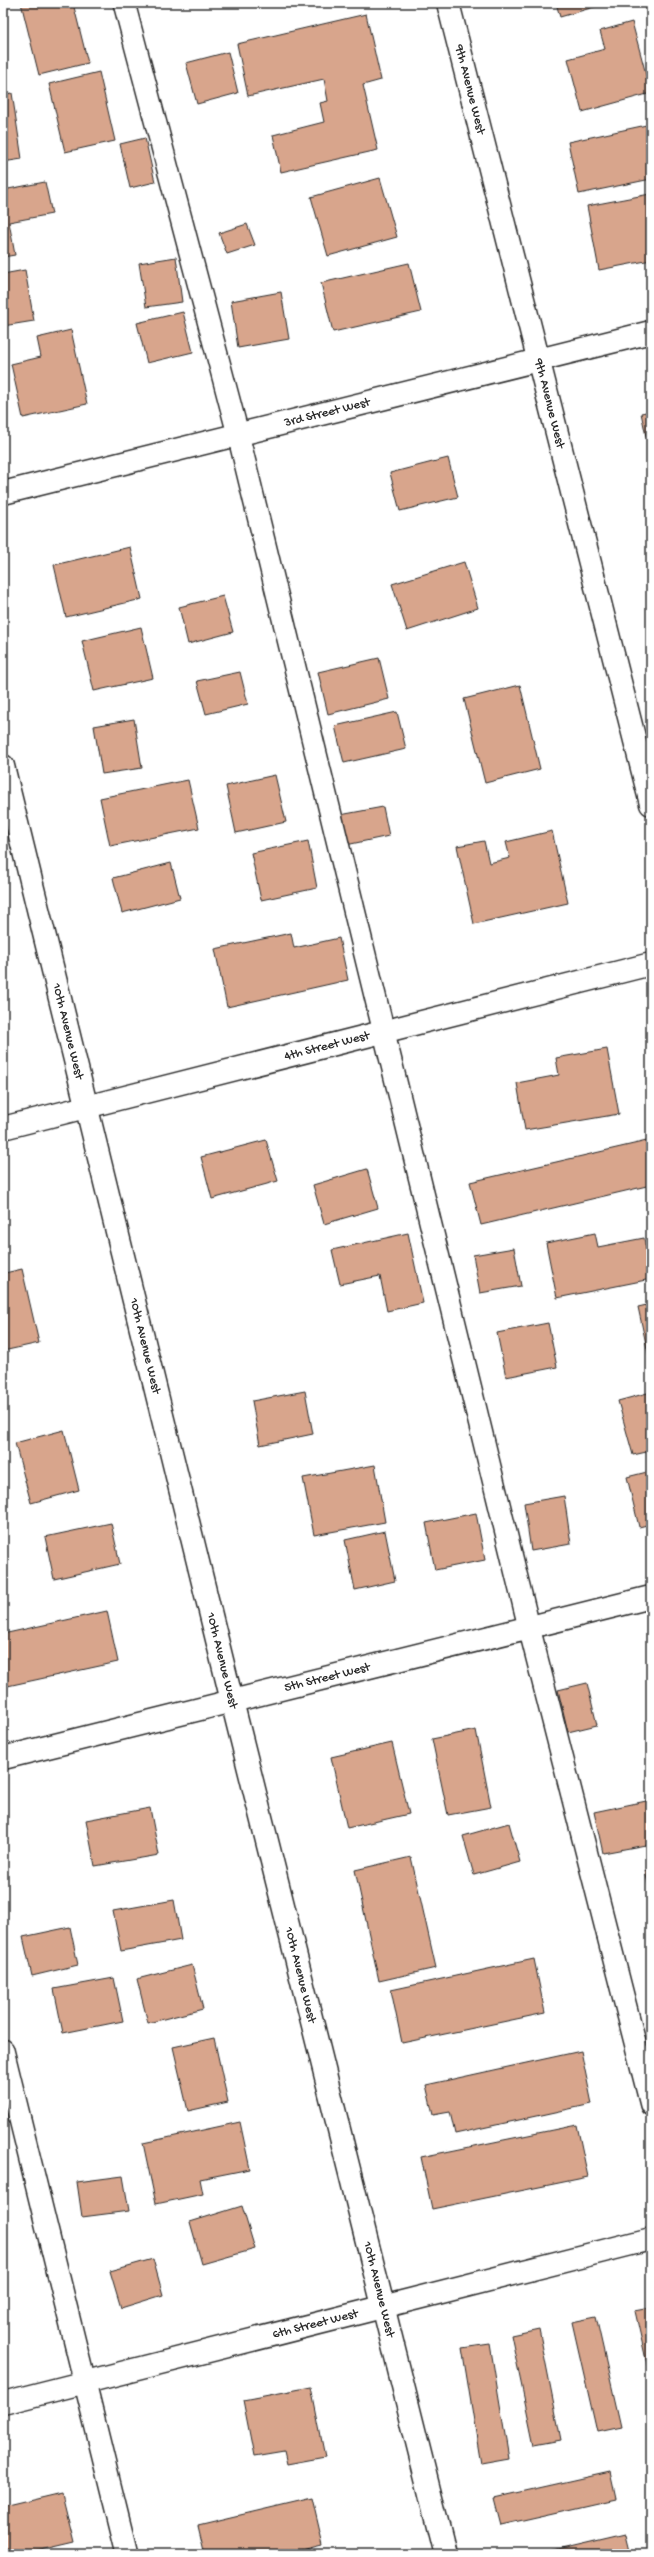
<svg xmlns="http://www.w3.org/2000/svg" width="654" height="2557" viewBox="0 0 654 2557" font-family="'Gochi Hand',sans-serif">
	<rect width="100%" height="100%" fill="#fff"/>
	<filter id="ink" filterUnits="userSpaceOnUse"><feTurbulence type="fractalNoise" baseFrequency=".025" numOctaves="2"/><feDisplacementMap in="SourceGraphic" scale="8" xChannelSelector="R" yChannelSelector="G"/><feConvolveMatrix kernelMatrix="1 2 1 2 8 2 1 2 1" color-interpolation-filters="sRGB"/></filter>
	<g filter="url(#ink)">
		<path fill="#d8a58c" stroke="#2b2b2b" d="M 21,3 L 73,3 L 88,63 L 39,75 Z
			M 556,3 L 608,3 L 560,17 Z
			M 366,14 L 381,80 L 363,85 L 378,150 L 281,172 L 273,135 L 324,122 L 320,103 L 328,101 L 324,79 L 248,96 L 237,44 Z
			M 632,22 L 651,93 L 582,112 L 568,59 L 605,49 L 600,31 Z
			M 228,52 L 238,93 L 197,104 L 186,63 Z
			M 99,72 L 115,141 L 65,152 L 49,84 Z
			M 12,93 L 22,159 L 3,162 L 3,95 Z
			M 651,124 L 651,179 L 579,194 L 568,142 Z
			M 145,138 L 155,182 L 130,188 L 120,144 Z
			M 380,178 L 397,237 L 328,256 L 311,197 Z
			M 45,182 L 52,214 L 9,222 L 15,255 L 3,257 L 3,190 Z
			M 650,194 L 651,260 L 599,270 L 587,206 Z
			M 247,224 L 255,245 L 227,254 L 219,233 Z
			M 176,257 L 182,302 L 146,307 L 139,263 Z
			M 409,263 L 421,312 L 333,332 L 321,283 Z
			M 25,270 L 34,321 L 3,326 L 3,274 Z
			M 281,292 L 289,339 L 238,348 L 231,301 Z
			M 183,312 L 193,352 L 147,363 L 137,323 Z
			M 71,330 L 87,404 L 23,418 L 11,364 L 41,357 L 37,338 Z
			M 651,411 L 651,459 L 641,413 Z
			M 448,458 L 458,497 L 400,511 L 390,473 Z
			M 130,547 L 142,599 L 66,617 L 54,565 Z
			M 464,562 L 478,608 L 407,631 L 392,584 Z
			M 223,596 L 233,632 L 188,644 L 179,607 Z
			M 141,627 L 153,678 L 94,691 L 82,641 Z
			M 379,658 L 389,699 L 328,714 L 318,672 Z
			M 240,672 L 248,704 L 206,714 L 197,681 Z
			M 520,685 L 540,769 L 485,783 L 464,699 Z
			M 397,712 L 406,749 L 344,763 L 335,726 Z
			M 134,719 L 142,768 L 102,774 L 94,726 Z
			M 275,775 L 286,822 L 236,833 L 226,786 Z
			M 188,780 L 199,828 L 110,846 L 100,798 Z
			M 383,807 L 389,836 L 346,845 L 340,815 Z
			M 552,831 L 568,903 L 474,924 L 457,846 L 484,841 L 489,863 L 510,858 L 506,842 Z
			M 308,841 L 317,888 L 261,900 L 251,853 Z
			M 171,863 L 180,898 L 122,913 L 113,878 Z
			M 291,933 L 294,948 L 339,938 L 348,980 L 227,1007 L 215,949 Z
			M 607,1049 L 619,1114 L 525,1130 L 517,1083 L 559,1075 L 556,1058 Z
			M 266,1140 L 278,1181 L 212,1199 L 201,1157 Z
			M 651,1140 L 651,1185 L 481,1225 L 470,1182 Z
			M 367,1169 L 378,1208 L 324,1224 L 313,1185 Z
			M 408,1233 L 423,1303 L 387,1311 L 380,1276 L 340,1284 L 332,1250 Z
			M 595,1233 L 598,1247 L 644,1238 L 651,1279 L 557,1298 L 546,1243 Z
			M 514,1248 L 521,1286 L 480,1293 L 473,1255 Z
			M 3,1262 L 5,1273 L 22,1269 L 39,1343 L 3,1351 Z
			M 651,1304 L 651,1367 L 638,1307 Z
			M 548,1323 L 557,1367 L 506,1377 L 497,1333 Z
			M 305,1391 L 313,1434 L 260,1445 L 252,1401 Z
			M 651,1392 L 651,1451 L 633,1455 L 618,1401 Z
			M 64,1430 L 79,1490 L 31,1503 L 15,1443 Z
			M 375,1465 L 385,1522 L 314,1535 L 303,1478 Z
			M 651,1471 L 651,1524 L 639,1527 L 627,1477 Z
			M 564,1496 L 571,1544 L 531,1551 L 524,1503 Z
			M 476,1513 L 485,1560 L 435,1570 L 426,1523 Z
			M 111,1523 L 120,1564 L 54,1579 L 45,1537 Z
			M 385,1531 L 395,1581 L 355,1590 L 345,1540 Z
			M 107,1611 L 118,1662 L 3,1687 L 3,1634 Z
			M 587,1683 L 597,1725 L 568,1732 L 558,1690 Z
			M 476,1730 L 491,1807 L 448,1815 L 432,1739 Z
			M 392,1743 L 409,1814 L 347,1828 L 331,1757 Z
			M 651,1800 L 651,1844 L 603,1853 L 594,1812 Z
			M 150,1808 L 159,1855 L 95,1866 L 86,1820 Z
			M 509,1823 L 520,1862 L 474,1875 L 463,1836 Z
			M 411,1857 L 436,1968 L 379,1981 L 355,1870 Z
			M 651,1870 L 651,1896 L 645,1871 Z
			M 174,1900 L 181,1940 L 121,1951 L 113,1911 Z
			M 70,1927 L 78,1965 L 32,1976 L 23,1937 Z
			M 534,1959 L 545,2013 L 402,2043 L 391,1990 Z
			M 192,1965 L 203,2009 L 148,2023 L 137,1979 Z
			M 114,1978 L 123,2021 L 63,2033 L 54,1989 Z
			M 214,2038 L 228,2102 L 188,2111 L 173,2047 Z
			M 581,2051 L 592,2104 L 455,2134 L 450,2112 L 433,2115 L 426,2085 Z
			M 240,2122 L 250,2169 L 200,2179 L 203,2194 L 156,2204 L 143,2143 Z
			M 577,2125 L 588,2177 L 432,2209 L 421,2157 Z
			M 123,2176 L 129,2211 L 82,2217 L 77,2182 Z
			M 242,2206 L 255,2249 L 202,2264 L 190,2222 Z
			M 153,2259 L 163,2295 L 121,2308 L 110,2271 Z
			M 651,2308 L 651,2382 L 635,2311 Z
			M 596,2317 L 621,2427 L 597,2432 L 572,2322 Z
			M 539,2329 L 561,2440 L 534,2445 L 511,2335 Z
			M 490,2344 L 509,2459 L 481,2464 L 462,2348 Z
			M 311,2387 L 325,2457 L 287,2464 L 284,2451 L 254,2456 L 243,2400 Z
			M 610,2472 L 616,2499 L 501,2525 L 494,2498 Z
			M 62,2493 L 74,2542 L 23,2554 L 4,2554 L 3,2507 Z
			M 312,2498 L 323,2545 L 286,2554 L 205,2554 L 198,2525 Z
			M 626,2534 L 631,2554 L 541,2554 Z"/>
		<g fill="none" stroke-linecap="round" stroke-linejoin="round">
			<g stroke="#2b2b2b" stroke-width="24">
				<path id="lane" d="M 124,3 L 238,434 L 529,1627 L 651,2105
					M 3,2050 L 127,2554"/>
			</g>
			<g stroke="#2b2b2b" stroke-width="25">
				<g id="street">
					<path id="s1" d="M 448,3 L 651,804"/>
					<path id="s2" d="M 3,493 L 651,332"/>
					<path id="s3" d="M 3,766 L 232,1701 L 445,2554"/>
					<path id="s4" d="M 3,1128 L 651,964"/>
					<path id="s5" d="M 3,1758 L 651,1597"/>
					<path id="s6" d="M 3,2403 L 651,2239"/>
				</g>
			</g>
			<use href="#lane" stroke="#fff" stroke-width="21"/>
			<use href="#street" stroke="#fff" stroke-width="22"/>
		</g>
	</g>
	<g text-anchor="middle" dominant-baseline="central" stroke-width="3" stroke-linejoin="round" paint-order="stroke">
		<g font-size="13" fill="#2b2b2b" stroke="#fff">
			<text stroke="none"><textPath href="#s1" startOffset="89">9th Avenue West</textPath></text>
			<text stroke="none"><textPath href="#s1" startOffset="413">9th Avenue West</textPath></text>
			<text stroke="none"><textPath href="#s2" startOffset="334">3rd Street West</textPath></text>
			<text stroke="none"><textPath href="#s3" startOffset="273">10th Avenue West</textPath></text>
			<text stroke="none"><textPath href="#s4" startOffset="334">4th Street West</textPath></text>
			<text stroke="none"><textPath href="#s3" startOffset="597">10th Avenue West</textPath></text>
			<text stroke="none"><textPath href="#s3" startOffset="921">10th Avenue West</textPath></text>
			<text stroke="none"><textPath href="#s5" startOffset="334">5th Street West</textPath></text>
			<text stroke="none"><textPath href="#s3" startOffset="1245">10th Avenue West</textPath></text>
			<text stroke="none"><textPath href="#s3" startOffset="1569">10th Avenue West</textPath></text>
			<text stroke="none"><textPath href="#s6" startOffset="322">6th Street West</textPath></text>
		</g>
	</g>
	<rect width="654" height="2557" fill="none" stroke="#fff" stroke-width="16"/>
	<rect x="8" y="8" width="638" height="2541" fill="none" stroke="#2b2b2b" stroke-width="1.5" filter="url(#ink)"/>
</svg>
